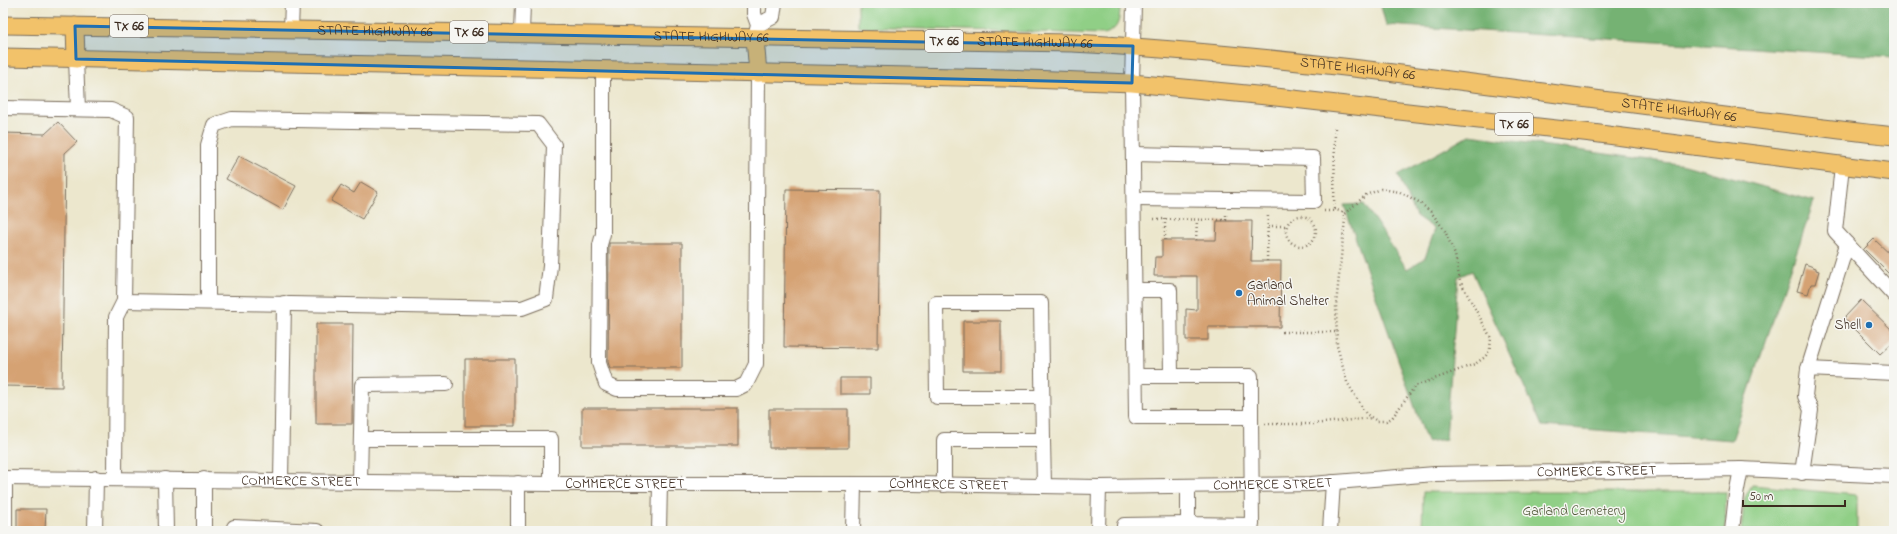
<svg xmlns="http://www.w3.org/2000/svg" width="1897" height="534" viewBox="0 0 1897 534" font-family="'Indie Flower',sans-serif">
	<rect width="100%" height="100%" fill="#f6f6f2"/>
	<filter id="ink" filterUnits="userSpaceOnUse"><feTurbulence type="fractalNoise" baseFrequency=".025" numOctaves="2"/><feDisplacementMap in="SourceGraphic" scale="8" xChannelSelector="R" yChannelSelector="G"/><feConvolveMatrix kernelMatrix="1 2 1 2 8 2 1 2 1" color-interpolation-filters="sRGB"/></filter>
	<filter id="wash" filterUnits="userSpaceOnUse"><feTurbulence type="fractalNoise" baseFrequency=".012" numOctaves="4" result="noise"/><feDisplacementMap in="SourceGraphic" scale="16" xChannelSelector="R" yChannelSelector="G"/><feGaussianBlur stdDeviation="0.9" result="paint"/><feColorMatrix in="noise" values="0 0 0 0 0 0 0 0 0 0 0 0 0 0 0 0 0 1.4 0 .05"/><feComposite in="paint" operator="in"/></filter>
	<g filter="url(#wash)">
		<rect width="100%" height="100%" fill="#ece7cd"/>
		<path fill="#90cf86" stroke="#667c52" d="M 858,3 L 1120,3 C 1120,17 1120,30 1104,34 L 858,27 Z
			M 1752,485 L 1857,495 L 1857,531 L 1741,531 L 1745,497 Z
			M 1423,492 L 1726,492 L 1725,531 L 1422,531 Z"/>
		<path fill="#74b273" stroke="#586e48" d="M 1380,3 L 1894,3 L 1894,57 L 1386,25 Z
			M 1470,135 L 1685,165 L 1814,201 L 1732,440 L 1542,426 L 1472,271 L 1458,277 L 1446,439 L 1427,442 L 1344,205 L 1364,204 L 1407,269 L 1425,258 L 1435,229 L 1416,216 L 1398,175 Z"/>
		<g id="blocks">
			<path fill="#d5a273" d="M 58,122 L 77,142 L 65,153 L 62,387 L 3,386 L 3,133 L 45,134 Z
				M 239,156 L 296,186 L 283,210 L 226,179 Z
				M 361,182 L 378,192 L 362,219 L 331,201 L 341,185 L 354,193 Z
				M 786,189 L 880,190 L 878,348 L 784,347 Z
				M 1217,221 L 1252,221 L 1251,261 L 1281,261 L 1280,327 L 1208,327 L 1208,340 L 1186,340 L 1186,309 L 1197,310 L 1197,276 L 1154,276 L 1155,257 L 1162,257 L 1162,240 L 1216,240 Z
				M 1874,239 L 1894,258 L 1894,279 L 1864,249 Z
				M 609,243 L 682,243 L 682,368 L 610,368 L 608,362 Z
				M 1805,264 L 1816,268 L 1816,270 L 1819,271 L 1815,284 L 1811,284 L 1808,294 L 1797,291 Z
				M 1861,300 L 1894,332 L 1894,341 L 1880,354 L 1844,318 Z
				M 963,321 L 1001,321 L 1001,371 L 963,371 Z
				M 316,324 L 353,324 L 352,424 L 316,424 Z
				M 465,359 L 515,359 L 515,426 L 465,426 Z
				M 840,378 L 870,378 L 870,394 L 840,394 Z
				M 582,408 L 738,408 L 738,446 L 582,446 Z
				M 769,409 L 848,409 L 848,448 L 769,448 Z
				M 17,509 L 46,509 L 45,531 L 17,531 Z"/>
		</g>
	</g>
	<g filter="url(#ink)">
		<use href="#blocks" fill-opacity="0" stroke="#796c5b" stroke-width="1"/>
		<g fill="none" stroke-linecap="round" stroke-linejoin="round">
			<g stroke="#796c5b" stroke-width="16">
				<g id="minor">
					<path d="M 754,3 L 754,14 L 758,25 L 755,38"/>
					<path d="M 1134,3 L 1132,83 L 1136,417 L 1251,417 L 1252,525 L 1188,524 L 1188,486"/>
					<path d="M 758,25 L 773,17 L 775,3"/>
					<path d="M 291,29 L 292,3"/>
					<path d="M 522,33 L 523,3"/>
					<path d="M 76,59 L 78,109"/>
					<path d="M 603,70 L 603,234 L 600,245 L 599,363 L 606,384 L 617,389 L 736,389 L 746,384 L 756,364 L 758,73"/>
					<path d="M 3,108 L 111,110 L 127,117 L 124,301 L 116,317 L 115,478"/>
					<path d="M 1133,154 L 1313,158 L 1314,201 L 1134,199"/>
					<path d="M 1842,166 L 1835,231 L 1894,295"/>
					<path d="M 1135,290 L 1170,290 L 1171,376"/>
					<path d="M 124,301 L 522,308 L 546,299 L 550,266 L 554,145 L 538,124 L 232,119 L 214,125 L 208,145 L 208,302"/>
					<path d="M 1808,369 L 1847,244"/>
					<path d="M 1136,376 L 1251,376 L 1251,417"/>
					<path d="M 1042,397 L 937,397 L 936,303 L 1041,303 L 1043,440"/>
					<path d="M 361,439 L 551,439 L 551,484"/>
					<path d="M 1802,473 L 1811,410 L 1805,396 L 1808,369 L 1894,373"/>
					<path id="s1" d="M 3,478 L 551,484 L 913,484 L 1099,487 L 1311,484 L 1435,474 L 1741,469 L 1894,476"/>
					<path d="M 165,479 L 166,531"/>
					<path d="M 281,480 L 284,303"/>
					<path d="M 360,481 L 362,385 L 446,384"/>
					<path d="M 944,485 L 944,440 L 1043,440 L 1044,486"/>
					<path d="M 5,531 L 5,478"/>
					<path d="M 95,531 L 96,478"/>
					<path d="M 204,531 L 204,479"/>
					<path d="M 235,531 L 234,527 L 317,531"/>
					<path d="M 518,531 L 518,483"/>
					<path d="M 659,531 L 660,484"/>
					<path d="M 853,531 L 854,484"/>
					<path d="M 1098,531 L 1099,487"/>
					<path d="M 1124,531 L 1124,525 L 1188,524"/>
					<path d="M 1330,531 L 1333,482"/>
					<path d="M 1732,531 L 1736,495 L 1741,469"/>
				</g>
			</g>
			<g stroke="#796c5b" stroke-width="19">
				<g id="major">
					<path id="s2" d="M 3,25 L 1072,43 C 1348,58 1620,107 1894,136"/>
					<path d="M 75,26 L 76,59"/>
					<path d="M 755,38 L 758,73"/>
					<path d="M 3,57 L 1004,78 L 1132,83 L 1267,96 L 1592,133 L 1894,172"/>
				</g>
			</g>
			<path stroke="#796c5b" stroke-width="2.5" stroke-dasharray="1 3" stroke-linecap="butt" d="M 1334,209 L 1342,212 L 1345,219 L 1336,305 L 1337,346 L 1347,382 L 1366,414 L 1377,421 L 1386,421 L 1392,418 L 1415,386 L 1475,364 L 1485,357 L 1490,349 L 1491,338 L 1460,281 L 1455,255 L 1445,231 L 1431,212 L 1419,202 L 1400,192 L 1381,189 L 1366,195 L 1344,214
				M 1324,211 L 1334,211 L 1335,125
				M1286 231a15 15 0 1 1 30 0a15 15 0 1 1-30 0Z
				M 1154,219 L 1226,220 L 1226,213
				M 1268,226 L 1286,226
				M 1165,240 L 1165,219
				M 1196,240 L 1197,220
				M 1267,261 L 1268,213
				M 1282,332 L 1337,332
				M 1265,424 L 1313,424 L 1371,418"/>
			<use href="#minor" stroke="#fff" stroke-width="14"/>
			<use href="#major" stroke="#f2c26a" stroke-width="17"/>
		</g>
	</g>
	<path fill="#1f6fb2" fill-opacity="0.2" stroke="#1f6fb2" stroke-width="3" stroke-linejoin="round" d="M 75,26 L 1133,46 L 1132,83 L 76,59 Z"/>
	<g fill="#1f6fb2" stroke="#f6f6f2" stroke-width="1.5">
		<circle cx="1239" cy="293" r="4"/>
		<circle cx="1869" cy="325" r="4"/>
	</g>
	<g text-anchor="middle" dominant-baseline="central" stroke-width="3" stroke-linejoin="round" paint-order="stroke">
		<g fill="#f6f6f2" stroke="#73675e" stroke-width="1">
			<rect x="110" y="15" width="38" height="22" rx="3"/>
			<rect x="450" y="21" width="38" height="22" rx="3"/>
			<rect x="925" y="30" width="38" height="22" rx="3"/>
			<rect x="1495" y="113" width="38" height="22" rx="3"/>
		</g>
		<g font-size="13" font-weight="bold" fill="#3b2a1e">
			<text x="129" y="26">TX 66</text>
			<text x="469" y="32">TX 66</text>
			<text x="944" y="41">TX 66</text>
			<text x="1514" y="124">TX 66</text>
		</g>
		<g font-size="14" fill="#3b2a1e" stroke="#f6f6f2">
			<text stroke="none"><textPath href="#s2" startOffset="372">STATE HIGHWAY 66</textPath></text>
			<text stroke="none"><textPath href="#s2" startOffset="708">STATE HIGHWAY 66</textPath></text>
			<text stroke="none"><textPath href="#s2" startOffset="1032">STATE HIGHWAY 66</textPath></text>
			<text stroke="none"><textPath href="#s2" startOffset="1356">STATE HIGHWAY 66</textPath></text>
			<text stroke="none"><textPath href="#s2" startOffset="1680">STATE HIGHWAY 66</textPath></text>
			<text stroke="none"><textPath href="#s1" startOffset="1594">COMMERCE STREET</textPath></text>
			<text stroke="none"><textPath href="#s1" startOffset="298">COMMERCE STREET</textPath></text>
			<text stroke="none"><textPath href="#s1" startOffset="1270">COMMERCE STREET</textPath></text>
			<text stroke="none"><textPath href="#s1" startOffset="622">COMMERCE STREET</textPath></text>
			<text stroke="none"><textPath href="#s1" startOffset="946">COMMERCE STREET</textPath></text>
		</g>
		<g font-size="14" fill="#3b2a1e" stroke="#f6f6f2" text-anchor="start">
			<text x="1247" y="285">Garland<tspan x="1247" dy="16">Animal Shelter</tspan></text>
			<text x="1861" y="325" text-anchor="end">Shell</text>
		</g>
		<g font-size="14" fill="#545c3d" stroke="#f6f6f2">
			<text x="1574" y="511">Garland Cemetery</text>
		</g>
	</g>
	<rect width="1897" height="534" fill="none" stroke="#f6f6f2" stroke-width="16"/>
	<path d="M1743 500v6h102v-6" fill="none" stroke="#3b2a1e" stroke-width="2"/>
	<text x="1749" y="500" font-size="12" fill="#3b2a1e" stroke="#f6f6f2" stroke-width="3" paint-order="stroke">50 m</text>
</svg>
